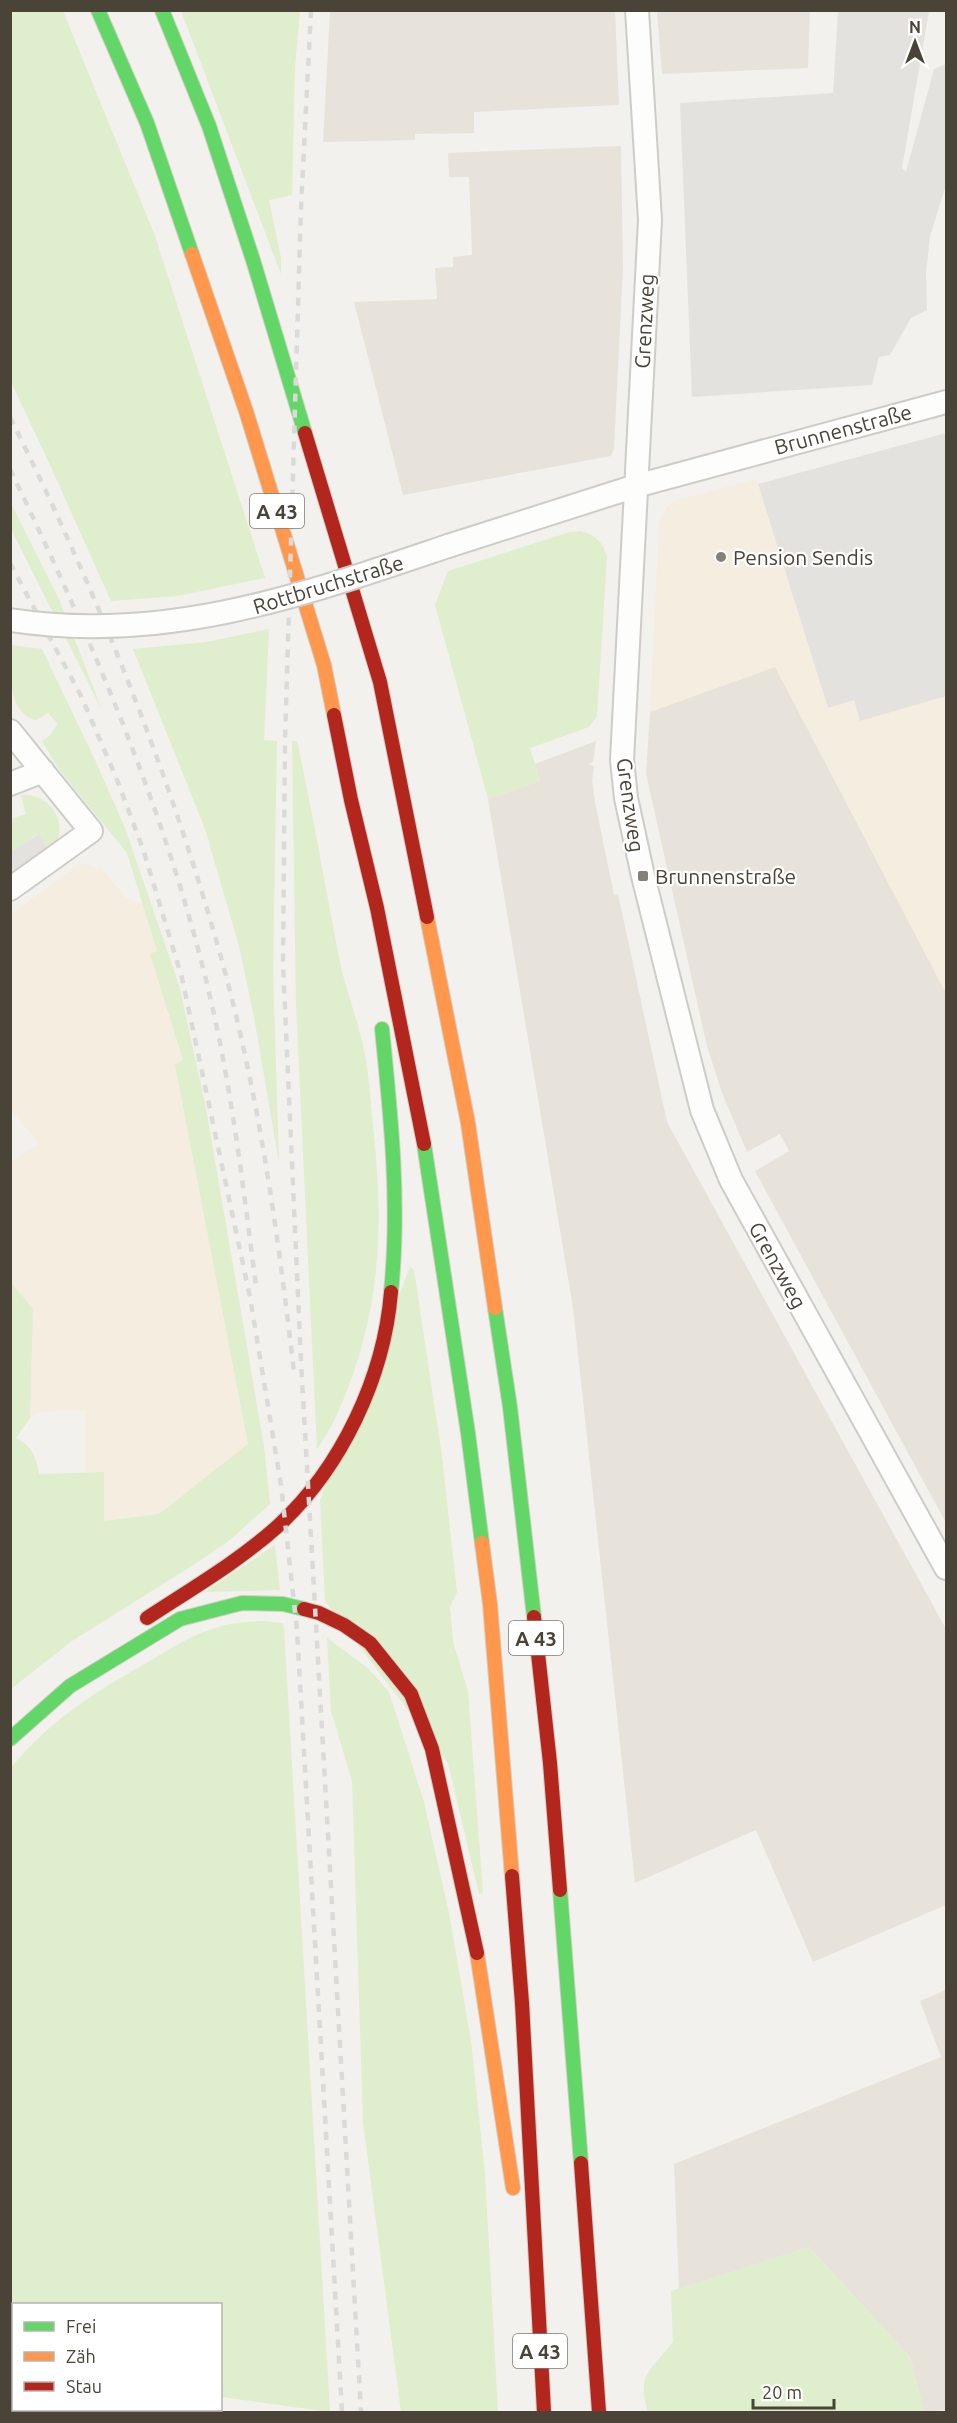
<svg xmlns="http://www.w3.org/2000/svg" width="957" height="2423" viewBox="0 0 957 2423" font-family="Ubuntu,sans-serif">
	<rect width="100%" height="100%" fill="#f2f1ed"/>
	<path fill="#e7e3da" d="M 330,11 L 615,11 L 619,105 L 474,112 L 474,133 L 415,134 L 415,140 L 323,142 Z
		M 657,11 L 810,11 L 808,68 L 662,74 Z
		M 621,146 L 623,267 L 614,449 L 611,456 L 403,495 L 354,302 L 437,299 L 435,268 L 453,267 L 453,257 L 472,255 L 469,177 L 449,177 L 448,153 Z
		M 775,666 L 946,993 L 946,1062 L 945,1064 L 946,1067 L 946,1523 L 755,1171 L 789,1151 L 780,1134 L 747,1152 L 722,1093 L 707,1046 L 646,774 L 650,712 Z
		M 596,741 L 593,762 L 588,764 L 594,766 L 592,781 L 595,802 L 614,895 L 618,894 L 667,1122 L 946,1629 L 946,1905 L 813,1962 L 756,1830 L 635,1883 L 573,1308 L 488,799 L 540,781 L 535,764 Z
		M 946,1990 L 946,2410 L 924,2412 L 910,2357 L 809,2247 L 679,2289 L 674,2164 L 941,2057 L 920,2001 Z"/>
	<path fill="#f5ede0" d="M 946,433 L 946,993 L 775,667 L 650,712 L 659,522 L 667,507 L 677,500 L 756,479 L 759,484 Z
		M 79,864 L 90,865 L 98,870 L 101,867 L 126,898 L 139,903 L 142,902 L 157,952 L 150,954 L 183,1061 L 175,1065 L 248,1445 L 159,1514 L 103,1521 L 104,1472 L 85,1472 L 85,1411 L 65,1410 L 37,1413 L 30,1418 L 33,1309 L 11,1282 L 10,1162 L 39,1144 L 11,1109 L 11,914 Z"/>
	<path fill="#dfeecc" d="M 11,10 L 63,11 L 155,236 L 265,578 L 177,596 L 111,601 L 50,465 L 11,382 Z
		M 181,11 L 300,11 L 295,67 L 292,195 L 269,200 L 281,258 L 281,274 Z
		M 10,501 L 59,599 L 102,710 L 11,529 Z
		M 580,531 C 595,534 603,542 607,557 L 597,716 L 589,727 L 530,748 L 540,781 L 488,799 L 435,605 L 448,571 L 570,532 Z
		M 269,629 L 264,740 L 277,741 L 273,969 L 279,1163 L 254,1017 L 239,946 L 205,829 L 133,649 L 206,642 Z
		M 11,645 L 42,649 L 96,762 L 125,828 L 179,985 L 206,1108 L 264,1446 L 270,1504 L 230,1540 L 198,1562 L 72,1641 L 11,1689 L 11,1282 L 33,1309 L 30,1418 L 16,1438 C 32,1446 36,1456 39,1474 L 104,1472 L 104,1521 L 159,1514 L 248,1444 L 175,1065 L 183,1060 L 150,954 L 157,951 L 127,853 L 58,768 L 42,741 L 50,735 L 58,724 L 48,713 L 36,720 C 6,713 10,668 11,645 Z
		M 292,741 L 297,741 C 313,814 326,892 341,967 C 347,992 356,1016 362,1041 C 368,1066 370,1092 372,1117 C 383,1211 383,1296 349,1385 C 341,1407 331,1430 317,1449 L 296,1004 Z
		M 21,795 C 51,792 73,827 50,850 L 37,834 L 11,853 L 10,819 L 26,814 Z
		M 410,1267 L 414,1270 L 442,1456 L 457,1592 L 450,1607 L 453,1642 L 468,1691 L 483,1893 L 479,1894 L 448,1763 L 325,1601 L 320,1500 Z
		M 275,1545 L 280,1590 L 205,1592 Z
		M 263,1621 L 283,1623 L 284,1628 L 330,2412 L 221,2397 L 220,2304 L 14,2304 L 13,2362 L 11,2361 L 11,1768 C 47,1722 98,1690 148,1662 C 171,1648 195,1633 222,1626 C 235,1622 249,1622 263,1621 Z
		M 327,1638 L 369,1669 L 389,1692 L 424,1802 L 449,1913 L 471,2041 L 485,2173 L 498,2412 L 401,2412 L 363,2122 L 352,1781 L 331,1711 Z
		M 809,2247 L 910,2357 L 924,2412 L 648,2412 C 636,2375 651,2370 673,2342 L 671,2291 Z"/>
	<path fill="#e4e2de" d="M 838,11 L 929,11 L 902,168 L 906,172 L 934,69 L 946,64 L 946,185 L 930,236 L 926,274 L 927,310 L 911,318 L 890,355 L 879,357 L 872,385 L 692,397 L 680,103 L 833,93 Z
		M 946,433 L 946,696 L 860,721 L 854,700 L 828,708 L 758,484 Z
		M 38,834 L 50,850 L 11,878 L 10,853 Z"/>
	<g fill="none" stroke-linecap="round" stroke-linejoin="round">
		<g stroke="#ceccc7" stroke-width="26">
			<path id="street" d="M 637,10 L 650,220 L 622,760 L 626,798 L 643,876 L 702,1110 L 731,1180 L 946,1568
				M 448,546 L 636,486 L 946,402
				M 10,731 L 91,831 L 10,889
				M 10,784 L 43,771"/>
		</g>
		<g stroke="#d2cec3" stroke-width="16">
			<path id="fast" d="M 98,10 L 147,123 L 192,254
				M 162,10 L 209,126 L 253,260 L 305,433
				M 382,1029 C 391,1117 400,1204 391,1292
				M 424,1144 L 468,1433 L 482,1543
				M 495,1308 L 510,1407 L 534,1617
				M 10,1739 L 70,1686 L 180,1619 L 242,1603 L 283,1604 L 304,1609
				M 560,1890 L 581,2163"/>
		</g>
		<g stroke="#d2cec3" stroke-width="16">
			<path id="slow" d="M 192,254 L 246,411 L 324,665 L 334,715
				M 427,917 L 468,1123 L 495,1308
				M 482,1543 L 490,1604 L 512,1876
				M 477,1953 L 513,2188
				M 108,2410 L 139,2412"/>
		</g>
		<g stroke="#d2cec3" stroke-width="16">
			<path id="jam" d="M 305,433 L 380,682 L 427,917
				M 334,715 L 351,800 L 377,908 L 424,1144
				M 304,1609 L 319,1613 L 344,1625 L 370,1643 L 411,1694 L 432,1749 L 477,1953
				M 534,1617 L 550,1763 L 560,1890
				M 147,1618 C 191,1589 238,1562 278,1526 C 341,1468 384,1378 391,1292
				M 512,1876 L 522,2003 L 544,2412
				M 581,2163 L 599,2412
				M 10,2388 L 14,2389
				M 29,2412 L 57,2410"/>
		</g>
		<use href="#street" stroke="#fdfdfc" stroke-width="22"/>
		<use href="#fast" stroke="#63d668" stroke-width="14"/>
		<use href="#slow" stroke="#ff974d" stroke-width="14"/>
		<use href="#jam" stroke="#b3261e" stroke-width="14"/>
		<path stroke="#dadad9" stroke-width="4.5" stroke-dasharray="8 8" stroke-linecap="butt" d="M 311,10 L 301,207 L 285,741 L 283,964 L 301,1362 L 361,2412
			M 10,417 C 97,592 170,773 222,961 C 259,1095 278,1234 294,1372
			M 10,469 C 87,630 159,795 203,968 C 230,1072 242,1179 256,1286
			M 10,563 L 81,696 L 116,777 L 143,849 L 182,978 L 250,1297 L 281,1485 L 297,1630 L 342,2412"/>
		<g stroke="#ceccc7" stroke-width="26" stroke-linecap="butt">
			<path id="street-bridge" d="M 10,620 C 167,644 303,595 448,546"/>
		</g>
		<use href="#street-bridge" stroke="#fdfdfc" stroke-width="22"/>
	</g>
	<g fill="#858077" stroke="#fff" stroke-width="2">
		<circle cx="721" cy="557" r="6"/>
		<rect x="637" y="870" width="12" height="12" rx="3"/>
	</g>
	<g text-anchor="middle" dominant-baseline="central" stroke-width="4.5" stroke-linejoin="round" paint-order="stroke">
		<g fill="#fff" stroke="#807b73" stroke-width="1.5">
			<rect x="250" y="494" width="54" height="34" rx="4.5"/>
			<rect x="509" y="1621" width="54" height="34" rx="4.5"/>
			<rect x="513" y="2334" width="54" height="34" rx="4.5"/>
		</g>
		<g font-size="20" font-weight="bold" fill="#4a4337">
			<text x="277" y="511">A 43</text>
			<text x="536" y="1638">A 43</text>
			<text x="540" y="2351">A 43</text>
		</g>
		<g font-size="21" fill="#4a4337" stroke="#fff">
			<text transform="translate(644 321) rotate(-87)">Grenzweg</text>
			<text transform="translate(843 429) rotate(-15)">Brunnenstraße</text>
			<text transform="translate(328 584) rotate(-17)">Rottbruchstraße</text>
			<text transform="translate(631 805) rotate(82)">Grenzweg</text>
			<text transform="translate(778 1265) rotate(61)">Grenzweg</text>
		</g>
		<g font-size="21" fill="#4a4337" stroke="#fff" text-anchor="start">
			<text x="733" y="557">Pension Sendis</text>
			<text x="655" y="876">Brunnenstraße</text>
		</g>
	</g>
	<rect width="957" height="2423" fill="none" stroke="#4a4337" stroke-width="24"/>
	<rect x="12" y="2303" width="210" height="108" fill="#ffffff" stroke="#b7b4af" stroke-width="1.5"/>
	<rect x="24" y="2322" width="30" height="9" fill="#63d668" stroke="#b7b4af" stroke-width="1.5"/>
	<text x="66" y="2333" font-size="18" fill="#4a4337">Frei</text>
	<rect x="24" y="2352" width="30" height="9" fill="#ff974d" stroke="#b7b4af" stroke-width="1.5"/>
	<text x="66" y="2363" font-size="18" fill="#4a4337">Zäh</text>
	<rect x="24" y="2382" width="30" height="9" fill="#b3261e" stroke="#b7b4af" stroke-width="1.5"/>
	<text x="66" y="2393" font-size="18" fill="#4a4337">Stau</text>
	<g transform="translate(915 42)" stroke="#ffffff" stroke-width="4.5" paint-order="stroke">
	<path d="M0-4.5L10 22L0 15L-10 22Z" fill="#4a4337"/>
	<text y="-9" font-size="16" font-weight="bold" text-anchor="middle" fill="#4a4337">N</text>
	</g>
	<path d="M753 2399v9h81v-9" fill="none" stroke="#4a4337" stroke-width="3"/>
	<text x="762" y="2399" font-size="18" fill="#4a4337" stroke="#ffffff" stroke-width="4.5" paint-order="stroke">20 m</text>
</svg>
